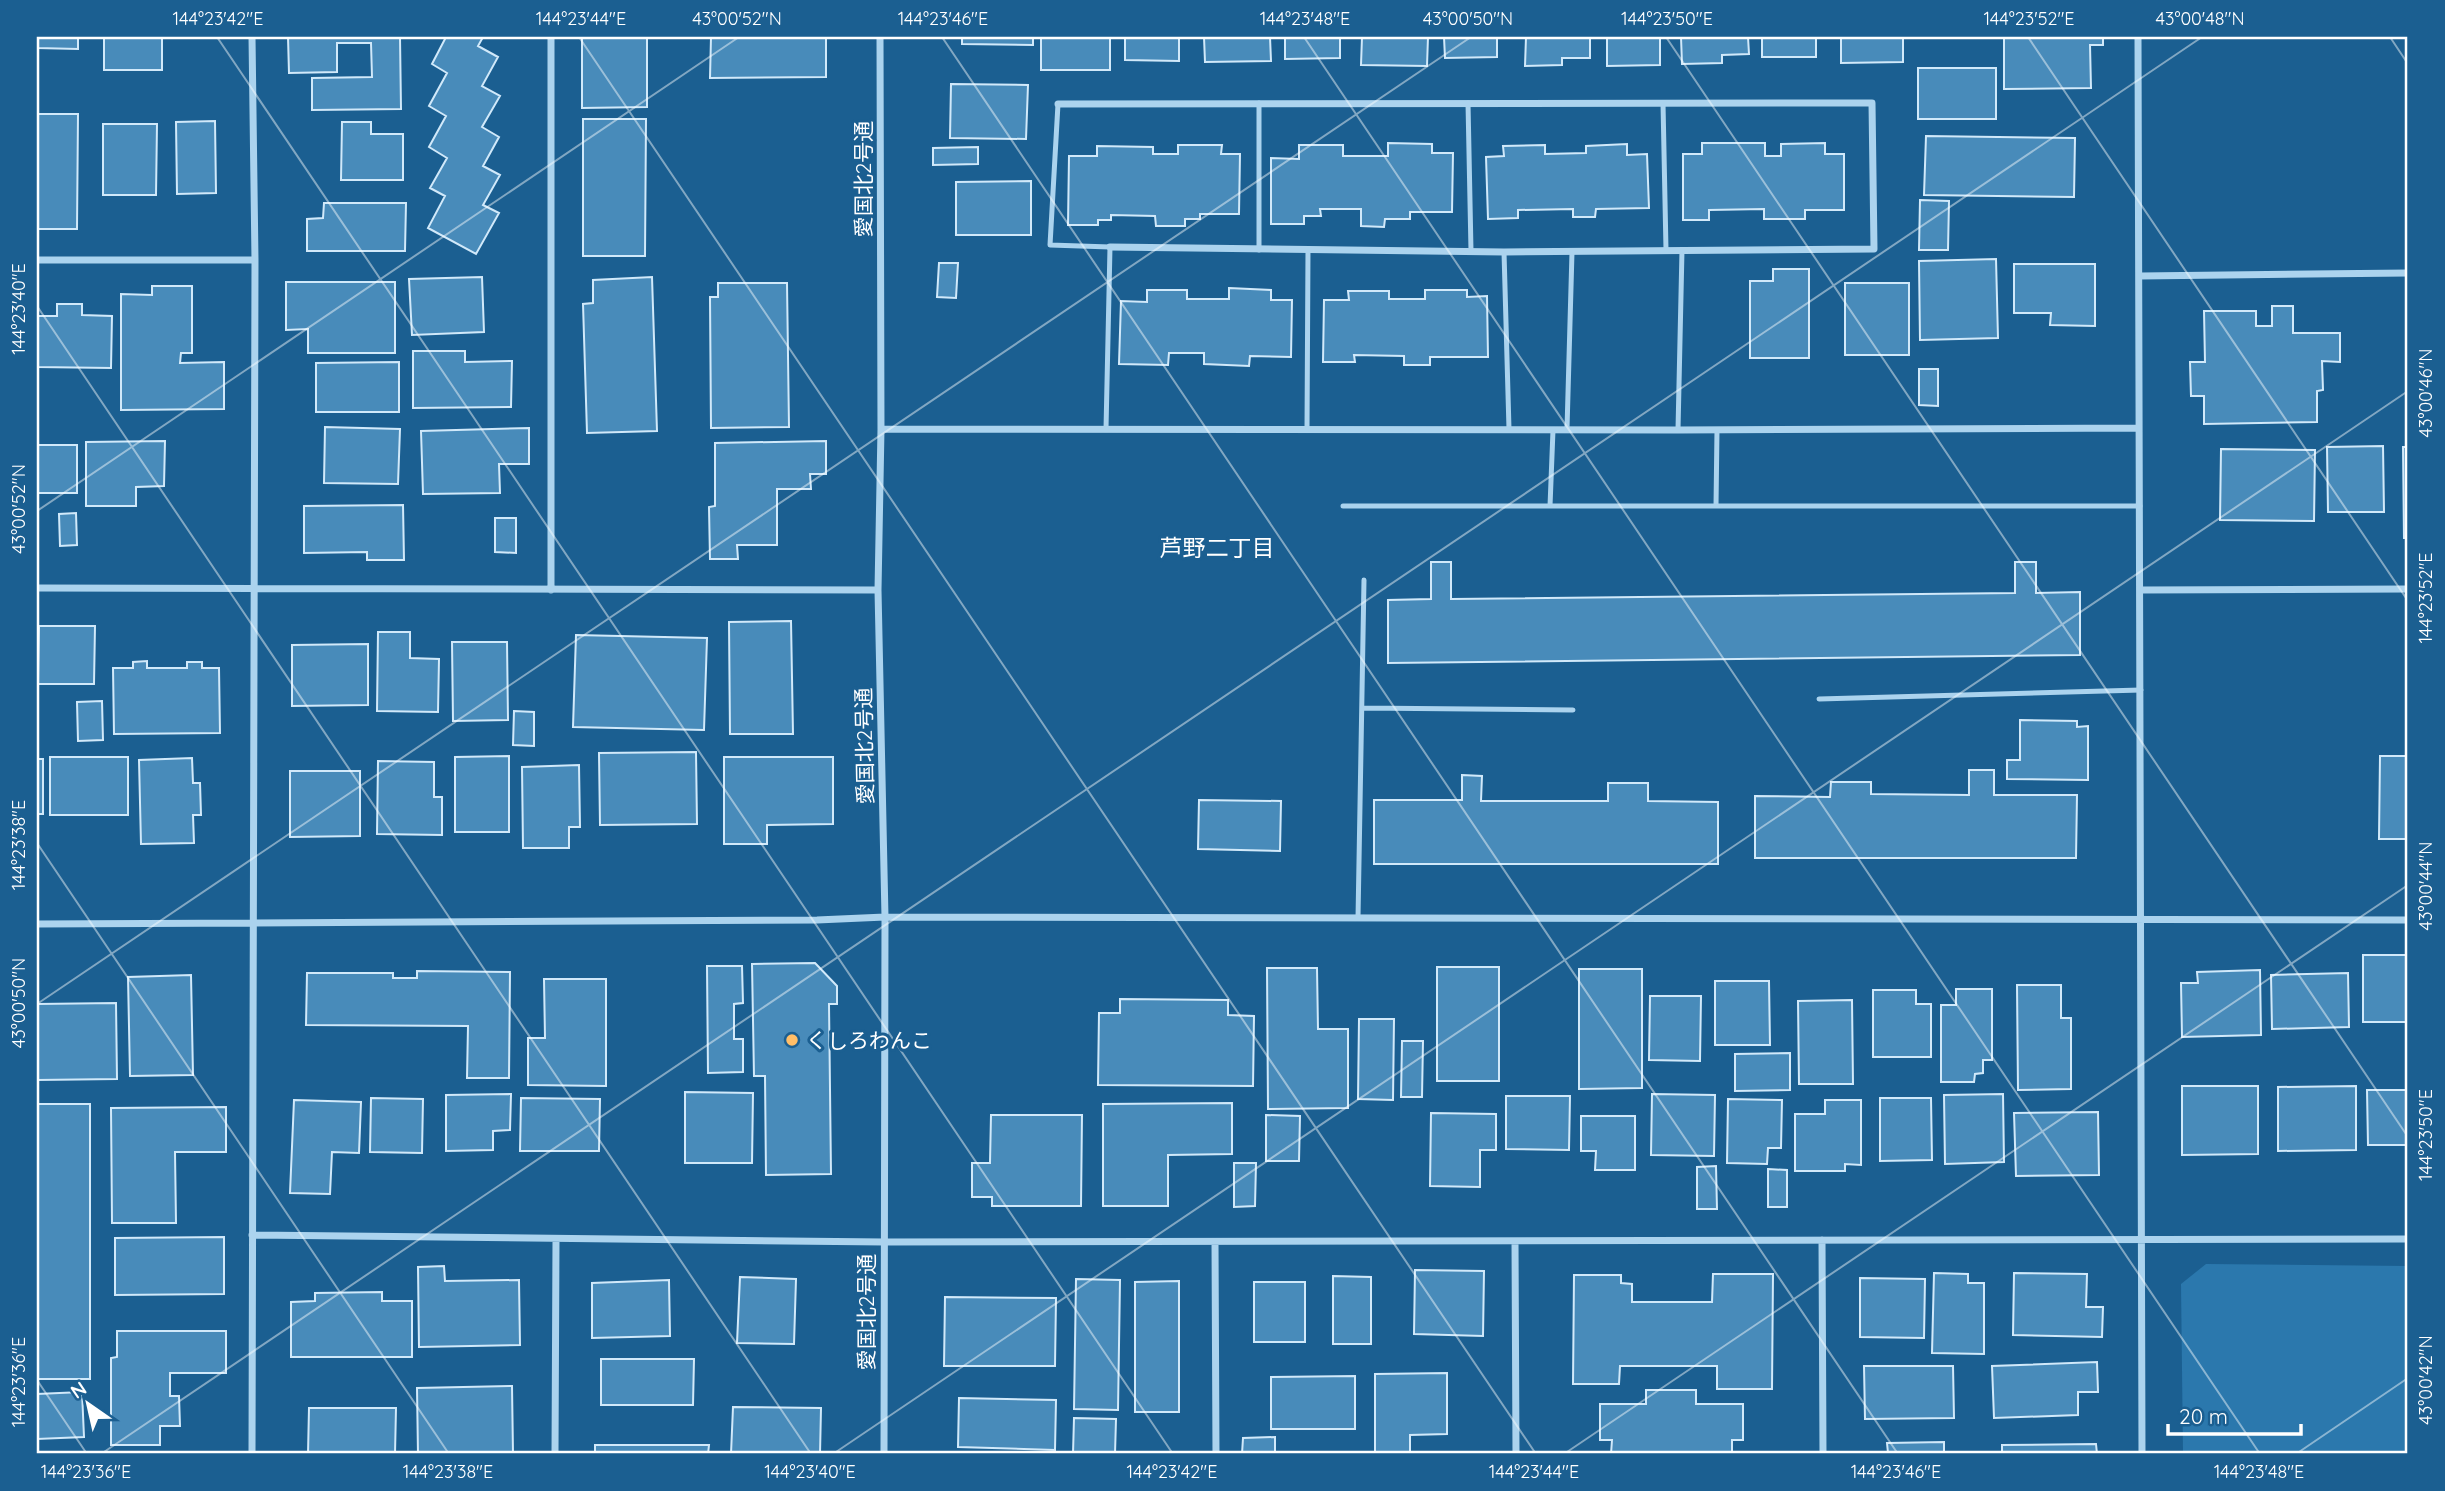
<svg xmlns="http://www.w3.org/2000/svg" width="2445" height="1491" viewBox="0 0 2445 1491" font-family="Quicksand,'Noto Sans JP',sans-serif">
	<rect width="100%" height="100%" fill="#1b5f91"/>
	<path fill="#2b78ad" d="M 2206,1264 L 2408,1266 L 2408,1454 L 2183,1454 L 2181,1284 Z"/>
	<path fill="#488bba" stroke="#d1e9fa" stroke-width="2" d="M 37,37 L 78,37 L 78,49 L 37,48 Z
		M 104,37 L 162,37 L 162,70 L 104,70 Z
		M 288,37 L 400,37 L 401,109 L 312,110 L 312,78 L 372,77 L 371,43 L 337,43 L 337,72 L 289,73 Z
		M 446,37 L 483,37 L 478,46 L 498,57 L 482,86 L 500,96 L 482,127 L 499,137 L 483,166 L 500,175 L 483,205 L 499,213 L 476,254 L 428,228 L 445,196 L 430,188 L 447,158 L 429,147 L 446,116 L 429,106 L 447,73 L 432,64 Z
		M 582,37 L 647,37 L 647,107 L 582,108 Z
		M 711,37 L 826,37 L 826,77 L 710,78 Z
		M 962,37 L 1033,37 L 1033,45 L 962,44 Z
		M 1041,37 L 1110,37 L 1110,70 L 1041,70 Z
		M 1125,37 L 1179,37 L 1179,61 L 1125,60 Z
		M 1204,37 L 1270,37 L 1271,61 L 1205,62 Z
		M 1285,37 L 1340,37 L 1340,58 L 1285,59 Z
		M 1362,37 L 1428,37 L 1427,66 L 1361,65 Z
		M 1444,37 L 1497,37 L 1497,57 L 1445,58 Z
		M 1526,37 L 1590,37 L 1590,58 L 1562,58 L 1562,65 L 1525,66 Z
		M 1607,37 L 1660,37 L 1660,65 L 1607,66 Z
		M 1681,37 L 1748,37 L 1749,54 L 1722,55 L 1722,63 L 1682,64 Z
		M 1762,37 L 1816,37 L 1816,57 L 1762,57 Z
		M 1841,37 L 1903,37 L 1903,62 L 1841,63 Z
		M 2004,37 L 2103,37 L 2103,45 L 2090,45 L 2091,88 L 2004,89 Z
		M 1918,68 L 1996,68 L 1996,119 L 1918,119 Z
		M 951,84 L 1028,85 L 1026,139 L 950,138 Z
		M 37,114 L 78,114 L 77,229 L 37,229 Z
		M 583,119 L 646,119 L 645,256 L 583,256 Z
		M 215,121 L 216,193 L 177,194 L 176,122 Z
		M 342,122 L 371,122 L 371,134 L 403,134 L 403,180 L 341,180 Z
		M 103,124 L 157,124 L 156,195 L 103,195 Z
		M 1926,136 L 2075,138 L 2074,197 L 1924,195 Z
		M 1388,143 L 1432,144 L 1432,153 L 1453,153 L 1452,212 L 1410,212 L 1410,219 L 1385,219 L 1384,227 L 1361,226 L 1361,209 L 1320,209 L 1321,216 L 1304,216 L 1304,224 L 1271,224 L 1271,158 L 1299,159 L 1299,145 L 1343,145 L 1343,156 L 1388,156 Z
		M 1702,143 L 1765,143 L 1765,156 L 1781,156 L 1781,144 L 1825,143 L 1825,154 L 1844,154 L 1844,210 L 1805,210 L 1805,219 L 1764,219 L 1764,209 L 1709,210 L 1709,220 L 1683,220 L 1683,154 L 1702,154 Z
		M 1627,144 L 1627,155 L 1647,154 L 1649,208 L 1596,209 L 1595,217 L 1573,217 L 1573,209 L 1518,210 L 1518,218 L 1488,219 L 1486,157 L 1504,156 L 1503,146 L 1545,145 L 1545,154 L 1586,153 L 1586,146 Z
		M 1178,145 L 1222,145 L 1221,154 L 1240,154 L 1239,214 L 1200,214 L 1200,219 L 1185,219 L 1185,226 L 1156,226 L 1155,216 L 1111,215 L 1111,220 L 1098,220 L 1098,225 L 1068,225 L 1069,156 L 1097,156 L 1097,146 L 1153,147 L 1153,154 L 1178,154 Z
		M 978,147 L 978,164 L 933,165 L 933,148 Z
		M 1031,181 L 1031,235 L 956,235 L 956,182 Z
		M 1920,200 L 1949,201 L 1948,250 L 1919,250 Z
		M 324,203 L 406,203 L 405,251 L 307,251 L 307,219 L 323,218 Z
		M 1996,259 L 1998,338 L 1920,340 L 1919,261 Z
		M 939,263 L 958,263 L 956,298 L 937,297 Z
		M 2014,264 L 2095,264 L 2095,326 L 2050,325 L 2051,313 L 2014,313 Z
		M 1773,269 L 1809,269 L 1809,358 L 1750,358 L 1750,281 L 1773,281 Z
		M 482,277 L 484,332 L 412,335 L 409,279 Z
		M 652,277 L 657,431 L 587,433 L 583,304 L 593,303 L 593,280 Z
		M 286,282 L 395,282 L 395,353 L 308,353 L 308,329 L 286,330 Z
		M 718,283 L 787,283 L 789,427 L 711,428 L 710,297 L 718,297 Z
		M 1845,283 L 1909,283 L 1909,355 L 1845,355 Z
		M 152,286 L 192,286 L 192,353 L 181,353 L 180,363 L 224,362 L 224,409 L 121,410 L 121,294 L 152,295 Z
		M 1229,288 L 1271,290 L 1271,300 L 1292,300 L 1291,357 L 1250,356 L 1249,366 L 1204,364 L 1204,353 L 1169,353 L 1168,365 L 1119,364 L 1121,301 L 1147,302 L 1147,290 L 1187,290 L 1187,299 L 1229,299 Z
		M 1425,290 L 1467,290 L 1467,297 L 1487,296 L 1488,357 L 1430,357 L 1430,365 L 1404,365 L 1404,356 L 1354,355 L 1355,362 L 1323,362 L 1324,300 L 1349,300 L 1348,291 L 1389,291 L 1389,299 L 1425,299 Z
		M 57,304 L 82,304 L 82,315 L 112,316 L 111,368 L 37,367 L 37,316 L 57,316 Z
		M 2272,306 L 2293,306 L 2293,333 L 2340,333 L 2340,362 L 2322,361 L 2323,390 L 2317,391 L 2317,422 L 2204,424 L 2204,396 L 2191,396 L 2190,362 L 2205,362 L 2204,311 L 2256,311 L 2256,326 L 2272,326 Z
		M 413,351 L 465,351 L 465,362 L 512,361 L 511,407 L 413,408 Z
		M 399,362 L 399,412 L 316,412 L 316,363 Z
		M 1919,369 L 1938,369 L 1938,406 L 1919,405 Z
		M 325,427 L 400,429 L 398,484 L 324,483 Z
		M 529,428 L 529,464 L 499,464 L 500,493 L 423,494 L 421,431 Z
		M 165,441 L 164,486 L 136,487 L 136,506 L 86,506 L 86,442 Z
		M 826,441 L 826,474 L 810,474 L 811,489 L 777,489 L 777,545 L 737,545 L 738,559 L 710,559 L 709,507 L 715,506 L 715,443 Z
		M 37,445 L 77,445 L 77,493 L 37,493 Z
		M 2383,446 L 2384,512 L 2328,512 L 2327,447 Z
		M 2403,447 L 2408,447 L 2408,538 L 2404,538 Z
		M 2221,449 L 2315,450 L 2314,521 L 2220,520 Z
		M 403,505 L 404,560 L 367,560 L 367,552 L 304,553 L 304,506 Z
		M 76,513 L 77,545 L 60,546 L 59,514 Z
		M 495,518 L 516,518 L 516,553 L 495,552 Z
		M 1431,562 L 1451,562 L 1451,599 L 2015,593 L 2015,562 L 2036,562 L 2036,593 L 2080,592 L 2080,655 L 1388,663 L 1388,600 L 1431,599 Z
		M 791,621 L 793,734 L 730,734 L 729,622 Z
		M 39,626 L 95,626 L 94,684 L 38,684 Z
		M 378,632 L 410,632 L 410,658 L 439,659 L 438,712 L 377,711 Z
		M 576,635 L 707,638 L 704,730 L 573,727 Z
		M 452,642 L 507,642 L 508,720 L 453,721 Z
		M 368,644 L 368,705 L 292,706 L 292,645 Z
		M 147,661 L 147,668 L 187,668 L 187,662 L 202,662 L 202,668 L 219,668 L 220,733 L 114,734 L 113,668 L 133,668 L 133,662 Z
		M 102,701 L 103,740 L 78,741 L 77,702 Z
		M 514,711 L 534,712 L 534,746 L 513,745 Z
		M 2020,720 L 2077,721 L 2077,727 L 2088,726 L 2088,780 L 2007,779 L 2007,760 L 2020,760 Z
		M 696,752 L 697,824 L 600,825 L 599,753 Z
		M 509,756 L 509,832 L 455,832 L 455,757 Z
		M 2380,756 L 2408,756 L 2408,839 L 2379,839 Z
		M 50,757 L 128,757 L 128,815 L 50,815 Z
		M 724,757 L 833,757 L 833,824 L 767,825 L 767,844 L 724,844 Z
		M 192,758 L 193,783 L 200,783 L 201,815 L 193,815 L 194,843 L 141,844 L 139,760 Z
		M 37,759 L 43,759 L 43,814 L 37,814 Z
		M 378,761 L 434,762 L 434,797 L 442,797 L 442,835 L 377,834 Z
		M 579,765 L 580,827 L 569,827 L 569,848 L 523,848 L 522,767 Z
		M 1969,770 L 1994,770 L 1994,795 L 2077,795 L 2076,858 L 1755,858 L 1755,796 L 1830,797 L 1831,782 L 1871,782 L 1871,794 L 1969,795 Z
		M 290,771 L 360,771 L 360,836 L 290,837 Z
		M 1462,775 L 1482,776 L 1481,801 L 1608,801 L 1608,783 L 1648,783 L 1648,801 L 1718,802 L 1718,864 L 1374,864 L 1374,800 L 1462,800 Z
		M 1199,800 L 1281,801 L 1280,851 L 1198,849 Z
		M 2363,955 L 2408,955 L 2408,1022 L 2363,1022 Z
		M 815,963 L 837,986 L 837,1004 L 829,1004 L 831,1174 L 766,1175 L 765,1076 L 754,1076 L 752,964 Z
		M 707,966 L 742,966 L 743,1003 L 734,1004 L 734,1039 L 743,1039 L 743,1072 L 708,1073 Z
		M 1437,967 L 1499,967 L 1499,1081 L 1437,1081 Z
		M 1267,968 L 1317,968 L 1318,1029 L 1348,1029 L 1348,1108 L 1268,1109 Z
		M 1579,969 L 1642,969 L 1642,1088 L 1579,1089 Z
		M 2260,970 L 2261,1035 L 2182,1037 L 2181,983 L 2198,983 L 2197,972 Z
		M 417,971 L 510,972 L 509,1078 L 467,1078 L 468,1026 L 306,1025 L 307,973 L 393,973 L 393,978 L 417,978 Z
		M 2348,973 L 2349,1027 L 2272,1029 L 2271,975 Z
		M 191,975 L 193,1075 L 130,1076 L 128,977 Z
		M 544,979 L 606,979 L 606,1086 L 528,1085 L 528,1038 L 545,1038 Z
		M 1715,981 L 1769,981 L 1770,1045 L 1715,1045 Z
		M 2017,985 L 2061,985 L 2061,1018 L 2071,1018 L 2071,1089 L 2018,1090 Z
		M 1956,989 L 1992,989 L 1992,1060 L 1983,1060 L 1983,1073 L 1975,1074 L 1974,1082 L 1941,1082 L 1941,1005 L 1956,1005 Z
		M 1873,990 L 1916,990 L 1916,1004 L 1931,1004 L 1931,1057 L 1873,1057 Z
		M 1650,996 L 1701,996 L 1700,1061 L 1649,1060 Z
		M 1120,999 L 1228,1000 L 1228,1015 L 1254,1016 L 1253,1086 L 1098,1085 L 1099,1013 L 1120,1013 Z
		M 1852,1000 L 1853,1084 L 1799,1084 L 1798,1001 Z
		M 116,1003 L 117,1079 L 37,1080 L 37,1004 Z
		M 1359,1019 L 1394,1019 L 1393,1100 L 1358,1099 Z
		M 1402,1041 L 1423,1041 L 1422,1097 L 1401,1097 Z
		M 1790,1053 L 1790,1090 L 1735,1091 L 1735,1054 Z
		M 2182,1086 L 2258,1086 L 2258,1154 L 2182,1155 Z
		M 2356,1086 L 2356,1150 L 2278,1151 L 2278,1087 Z
		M 2367,1090 L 2408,1090 L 2408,1145 L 2368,1145 Z
		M 685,1092 L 753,1093 L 752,1163 L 685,1163 Z
		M 511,1094 L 510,1130 L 493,1131 L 493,1150 L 446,1151 L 446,1095 Z
		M 1652,1094 L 1715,1095 L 1714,1156 L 1651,1155 Z
		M 2003,1094 L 2004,1162 L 1945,1164 L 1944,1095 Z
		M 1506,1096 L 1570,1096 L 1569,1150 L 1506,1149 Z
		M 371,1098 L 423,1099 L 422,1153 L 370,1152 Z
		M 521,1098 L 600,1099 L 599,1151 L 520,1151 Z
		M 1880,1098 L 1931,1098 L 1932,1160 L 1880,1161 Z
		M 1728,1099 L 1782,1100 L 1781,1148 L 1768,1148 L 1767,1164 L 1727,1163 Z
		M 294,1100 L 361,1102 L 359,1153 L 332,1152 L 330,1194 L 290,1193 Z
		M 1825,1100 L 1861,1100 L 1861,1165 L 1845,1164 L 1845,1171 L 1795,1171 L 1795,1114 L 1825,1114 Z
		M 1232,1103 L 1232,1154 L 1168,1155 L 1168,1206 L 1103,1206 L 1103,1104 Z
		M 37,1104 L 90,1104 L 90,1379 L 37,1379 Z
		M 226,1107 L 226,1152 L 175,1152 L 176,1223 L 112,1223 L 111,1108 Z
		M 2098,1112 L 2099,1175 L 2016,1176 L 2014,1113 Z
		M 1431,1113 L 1496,1114 L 1496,1150 L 1480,1150 L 1480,1187 L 1430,1186 Z
		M 991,1115 L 1082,1115 L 1081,1206 L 992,1206 L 992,1197 L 972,1197 L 972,1163 L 990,1163 Z
		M 1266,1115 L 1300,1116 L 1299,1161 L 1266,1161 Z
		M 1581,1116 L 1635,1116 L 1635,1170 L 1595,1170 L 1596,1151 L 1581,1151 Z
		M 1234,1163 L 1256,1163 L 1255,1206 L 1234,1207 Z
		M 1716,1166 L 1717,1209 L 1697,1209 L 1697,1167 Z
		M 1768,1169 L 1787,1170 L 1787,1207 L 1768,1207 Z
		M 224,1237 L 224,1294 L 115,1295 L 115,1238 Z
		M 444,1266 L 445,1281 L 519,1280 L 520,1345 L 419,1347 L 418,1267 Z
		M 1415,1270 L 1484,1271 L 1483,1336 L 1414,1334 Z
		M 1934,1273 L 1968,1274 L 1968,1283 L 1984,1283 L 1984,1354 L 1932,1353 Z
		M 2014,1273 L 2087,1274 L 2086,1307 L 2103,1307 L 2102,1337 L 2013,1335 Z
		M 1713,1274 L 1773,1274 L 1772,1389 L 1717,1389 L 1717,1366 L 1620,1366 L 1619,1384 L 1573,1384 L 1574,1275 L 1621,1275 L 1621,1283 L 1632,1284 L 1632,1302 L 1712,1302 Z
		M 1333,1276 L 1371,1277 L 1371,1344 L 1333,1344 Z
		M 740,1277 L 796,1279 L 794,1344 L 737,1343 Z
		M 1860,1278 L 1925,1279 L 1924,1338 L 1860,1337 Z
		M 1076,1279 L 1120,1280 L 1118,1410 L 1074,1409 Z
		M 669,1280 L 670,1336 L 592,1338 L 592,1283 Z
		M 1179,1281 L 1179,1412 L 1135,1412 L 1135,1282 Z
		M 1254,1282 L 1305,1282 L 1305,1342 L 1254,1342 Z
		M 382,1292 L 382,1301 L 412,1301 L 412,1357 L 291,1357 L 291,1302 L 315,1301 L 315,1293 Z
		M 945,1297 L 1056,1298 L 1055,1366 L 944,1366 Z
		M 117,1331 L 226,1331 L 226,1373 L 170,1373 L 170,1396 L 179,1396 L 180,1426 L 160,1426 L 160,1445 L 111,1445 L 111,1358 L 117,1357 Z
		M 601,1359 L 694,1359 L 693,1405 L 601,1405 Z
		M 2097,1362 L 2098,1392 L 2078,1392 L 2078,1415 L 1994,1418 L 1992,1366 Z
		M 1864,1366 L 1953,1366 L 1954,1418 L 1865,1419 Z
		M 1447,1373 L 1447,1434 L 1410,1435 L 1410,1454 L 1375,1454 L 1375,1374 Z
		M 1355,1376 L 1355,1429 L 1271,1429 L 1271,1377 Z
		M 512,1386 L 513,1454 L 418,1454 L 417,1388 Z
		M 1646,1390 L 1696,1390 L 1696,1404 L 1743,1404 L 1743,1440 L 1732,1440 L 1732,1454 L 1611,1454 L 1612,1440 L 1600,1440 L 1600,1404 L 1646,1404 Z
		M 82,1392 L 84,1437 L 37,1439 L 37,1394 Z
		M 959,1398 L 1056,1400 L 1055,1450 L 958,1447 Z
		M 733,1407 L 821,1408 L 820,1454 L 731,1454 Z
		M 309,1408 L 396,1408 L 395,1454 L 308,1454 Z
		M 1074,1418 L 1116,1419 L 1115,1454 L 1073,1454 Z
		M 1275,1437 L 1275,1454 L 1242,1454 L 1243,1438 Z
		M 1944,1442 L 1944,1454 L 1859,1454 L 1888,1453 L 1887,1443 Z
		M 2096,1444 L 2097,1454 L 2002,1454 L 2002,1445 Z
		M 595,1445 L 709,1445 L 708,1454 L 595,1454 Z"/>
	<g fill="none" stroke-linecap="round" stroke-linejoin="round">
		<path stroke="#abd3ee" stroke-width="5" d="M 1259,103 L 1259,250
			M 1468,103 L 1471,251
			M 1663,103 L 1666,250
			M 1058,104 L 1050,245 L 1110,247 L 1106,429
			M 1504,252 L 1509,429
			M 1567,429 L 1572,252
			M 1307,430 L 1308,250
			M 1678,430 L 1682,250
			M 1343,506 L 2140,506
			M 1550,506 L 1553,430
			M 1716,506 L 1717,430
			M 1819,699 L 2141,690
			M 1362,708 L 1573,710
			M 1358,918 L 1364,580"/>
		<path stroke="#abd3ee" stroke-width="7" d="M 252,37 L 255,260 L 252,1454
			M 551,37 L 551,590
			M 880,37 L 881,429 L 878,590 L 885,917 L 884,1454
			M 2138,37 L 2142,1454
			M 1058,104 L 1872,103 L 1874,249 L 1504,252 L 1110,247
			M 37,260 L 255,260
			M 2140,276 L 2408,273
			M 881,429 L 1678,430 L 2138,428
			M 37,588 L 878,590
			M 2141,590 L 2408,589
			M 37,924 L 817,920 L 885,917 L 2408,920
			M 252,1235 L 884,1242 L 2408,1239
			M 1822,1240 L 1823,1454
			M 1515,1241 L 1516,1454
			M 1215,1242 L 1216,1454
			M 555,1454 L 556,1240"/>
	</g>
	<path fill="none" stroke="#fff" stroke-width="2" stroke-opacity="0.45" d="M 217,37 L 1173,1454M 579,37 L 1536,1454M 942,37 L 1898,1454M 1304,37 L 2260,1454M 1666,37 L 2408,1137M 2028,37 L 2408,601M 2390,37 L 2408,64M 37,306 L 811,1454M 37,511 L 739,37M 37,843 L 449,1454M 37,1004 L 1471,37M 37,1380 L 87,1454M 101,1454 L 2202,37M 833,1454 L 2408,391M 1564,1454 L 2408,885M 2296,1454 L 2408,1378"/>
	<circle fill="#ffbe68" stroke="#1b5f91" stroke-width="2.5" cx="792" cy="1040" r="7"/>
	<g text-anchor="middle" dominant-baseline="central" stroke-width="6" stroke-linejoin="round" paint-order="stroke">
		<g font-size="21" fill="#fff" stroke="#1b5f91">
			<text transform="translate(863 179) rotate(-90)">愛国北2号通</text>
			<text transform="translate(864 746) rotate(-91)">愛国北2号通</text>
			<text transform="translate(866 1312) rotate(-90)">愛国北2号通</text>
		</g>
		<g font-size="21" fill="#fff" stroke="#1b5f91" text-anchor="start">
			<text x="806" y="1040">くしろわんこ</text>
		</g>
		<g font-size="23" fill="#fff" stroke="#1b5f91">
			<text x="1217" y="547">芦野二丁目</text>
		</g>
	</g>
	<rect width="2445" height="1491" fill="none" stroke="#1b5f91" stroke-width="77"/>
	<g transform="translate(88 1404) rotate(326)" stroke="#1b5f91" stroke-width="5" paint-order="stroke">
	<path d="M0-5L12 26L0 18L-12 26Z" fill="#ffffff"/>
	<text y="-10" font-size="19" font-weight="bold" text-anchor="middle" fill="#ffffff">N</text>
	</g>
	<path d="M2168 1424v10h133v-10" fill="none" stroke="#ffffff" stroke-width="3.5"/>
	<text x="2179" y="1424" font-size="21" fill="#ffffff" stroke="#1b5f91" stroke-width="5" paint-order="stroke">20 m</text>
	<rect x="38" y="38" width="2368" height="1414" fill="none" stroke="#fff" stroke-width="2.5"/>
	<g font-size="18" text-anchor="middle" fill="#fff">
		<text x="218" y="25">144°23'42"E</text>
		<text x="581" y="25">144°23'44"E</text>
		<text x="737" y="25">43°00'52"N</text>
		<text x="943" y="25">144°23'46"E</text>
		<text x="1305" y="25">144°23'48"E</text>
		<text x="1468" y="25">43°00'50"N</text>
		<text x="1667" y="25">144°23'50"E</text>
		<text x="2029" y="25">144°23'52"E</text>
		<text x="2200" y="25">43°00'48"N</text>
		<text transform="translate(19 309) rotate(-90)" y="6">144°23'40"E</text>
		<text transform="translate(2426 393) rotate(-90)" y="6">43°00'46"N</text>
		<text transform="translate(19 509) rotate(-90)" y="6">43°00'52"N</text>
		<text transform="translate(2426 598) rotate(-90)" y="6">144°23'52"E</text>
		<text transform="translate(19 845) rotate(-90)" y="6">144°23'38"E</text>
		<text transform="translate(2426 886) rotate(-90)" y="6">43°00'44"N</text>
		<text transform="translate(19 1003) rotate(-90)" y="6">43°00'50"N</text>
		<text transform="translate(2426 1135) rotate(-90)" y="6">144°23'50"E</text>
		<text transform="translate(2426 1380) rotate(-90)" y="6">43°00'42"N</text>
		<text transform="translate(19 1382) rotate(-90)" y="6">144°23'36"E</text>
		<text x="86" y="1478">144°23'36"E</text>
		<text x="448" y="1478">144°23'38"E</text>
		<text x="810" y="1478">144°23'40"E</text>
		<text x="1172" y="1478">144°23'42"E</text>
		<text x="1534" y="1478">144°23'44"E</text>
		<text x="1896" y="1478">144°23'46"E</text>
		<text x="2259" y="1478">144°23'48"E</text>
	</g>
</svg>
